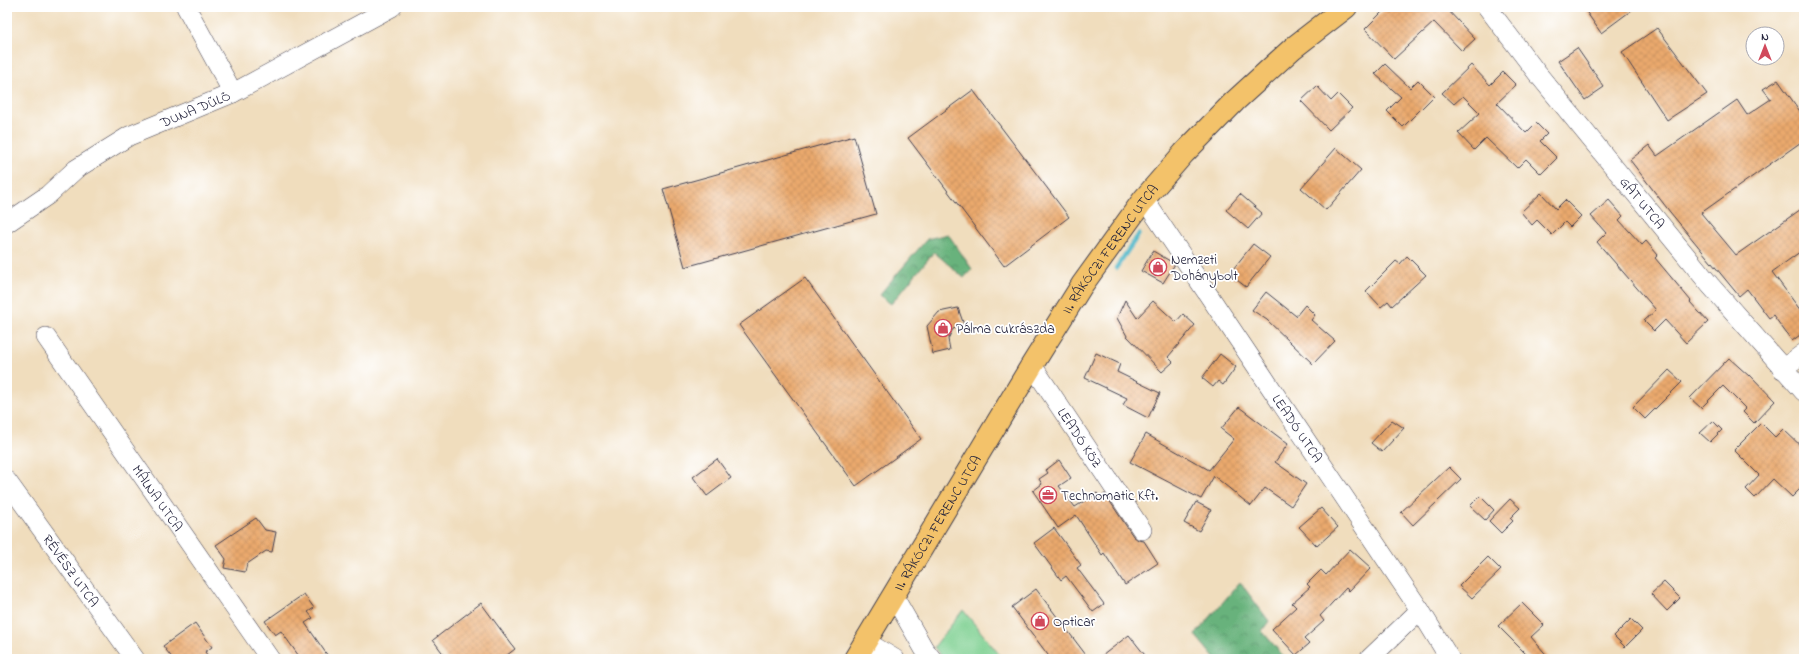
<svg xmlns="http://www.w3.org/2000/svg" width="1811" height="666" font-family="'Indie Flower',sans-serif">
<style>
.green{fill:#7fd092;stroke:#507966}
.forest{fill:url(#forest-crowns);stroke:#446a5c}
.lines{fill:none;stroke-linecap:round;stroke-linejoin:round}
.stream{stroke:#4ab5c7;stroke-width:4.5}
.building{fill:url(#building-cross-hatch)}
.minor-casing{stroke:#413e4e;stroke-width:20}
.major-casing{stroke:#413e4e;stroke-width:24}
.minor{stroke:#fff;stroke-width:19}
.major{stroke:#f3c26a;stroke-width:22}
.labels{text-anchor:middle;stroke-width:3.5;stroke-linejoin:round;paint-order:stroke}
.street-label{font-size:14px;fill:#22223b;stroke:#fff}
.poi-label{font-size:14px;fill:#22223b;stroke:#fff;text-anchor:start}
</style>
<defs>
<pattern id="forest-crowns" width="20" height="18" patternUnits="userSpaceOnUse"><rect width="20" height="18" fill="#67b27c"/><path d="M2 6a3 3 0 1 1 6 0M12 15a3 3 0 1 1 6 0" fill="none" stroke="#549067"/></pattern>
<pattern id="building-cross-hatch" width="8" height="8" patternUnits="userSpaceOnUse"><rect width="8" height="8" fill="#eaa96d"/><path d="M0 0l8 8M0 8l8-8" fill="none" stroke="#c8915f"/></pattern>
</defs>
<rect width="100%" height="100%" fill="#fff"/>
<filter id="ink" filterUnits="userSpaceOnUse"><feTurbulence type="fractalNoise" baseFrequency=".025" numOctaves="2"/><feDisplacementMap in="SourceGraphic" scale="8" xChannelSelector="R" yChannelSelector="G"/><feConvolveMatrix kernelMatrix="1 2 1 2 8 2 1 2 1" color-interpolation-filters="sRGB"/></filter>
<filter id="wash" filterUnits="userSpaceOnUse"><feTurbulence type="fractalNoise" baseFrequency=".012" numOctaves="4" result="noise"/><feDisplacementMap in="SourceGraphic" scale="16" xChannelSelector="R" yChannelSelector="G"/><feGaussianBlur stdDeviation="0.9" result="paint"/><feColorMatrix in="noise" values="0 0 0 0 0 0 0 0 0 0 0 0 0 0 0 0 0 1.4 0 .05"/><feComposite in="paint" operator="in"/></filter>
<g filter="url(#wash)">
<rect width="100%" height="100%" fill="#f0ddbd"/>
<polygon class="green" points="963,610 1003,659 943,659 934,647"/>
<g class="forest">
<polygon points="948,234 972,269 964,278 934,252 891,304 879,295 927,239"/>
<polygon points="1240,582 1269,621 1262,631 1286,659 1215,659 1195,635"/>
</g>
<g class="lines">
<polyline class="stream" points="1116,268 1139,234"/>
</g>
<g id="blocks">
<g class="building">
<polygon points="1387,7 1445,7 1475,39 1462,51 1434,22 1394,59 1365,29"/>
<polygon points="1583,7 1636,7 1601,33"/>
<polygon points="1657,28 1707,94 1667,120 1622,52"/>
<polygon points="1577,48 1604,87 1585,100 1558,61"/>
<polygon points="1385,64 1410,88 1418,80 1434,96 1403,127 1387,111 1401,97 1375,74"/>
<polygon points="1471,65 1490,85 1503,72 1516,85 1497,103 1526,133 1536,123 1547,134 1540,141 1557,158 1541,174 1526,159 1517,168 1486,138 1474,150 1458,133 1480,113 1463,96 1454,104 1442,93"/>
<polygon points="1778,80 1804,117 1804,140 1701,213 1736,255 1804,207 1804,249 1772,272 1804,315 1804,332 1792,341 1773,315 1769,318 1747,289 1739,296 1670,212 1630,160 1649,145 1657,156 1737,100 1747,115 1771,99 1763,89"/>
<polygon points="1317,86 1331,101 1338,94 1352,108 1329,130 1301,101"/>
<polygon points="973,90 1069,217 1004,266 908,138"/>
<polygon points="854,136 876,214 685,267 663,189"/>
<polygon points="1336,148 1361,170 1326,210 1301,188"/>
<polygon points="1541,193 1556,209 1565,200 1581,216 1570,227 1565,222 1552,235 1537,220 1532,225 1521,212"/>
<polygon points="1240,194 1262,213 1248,229 1226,210"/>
<polygon points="1609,200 1623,216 1619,220 1642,245 1646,241 1658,255 1655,258 1691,301 1690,302 1708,322 1686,343 1665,320 1654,331 1644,321 1656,310 1597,242 1606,233 1591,216"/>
<polygon points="1253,244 1270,257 1246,287 1229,274"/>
<polygon points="1153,251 1175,264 1163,283 1141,271"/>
<polygon points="1407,256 1426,275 1392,306 1388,301 1381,307 1366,291 1396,261 1400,264"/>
<polygon points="805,278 921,439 856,486 739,325"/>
<polygon points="1266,292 1296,316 1305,305 1315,315 1311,320 1335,341 1313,364 1267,320 1252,310"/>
<polygon points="1125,300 1137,318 1153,301 1176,322 1183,314 1195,325 1168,357 1173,362 1162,372 1127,336 1117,318"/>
<polygon points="958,308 964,325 953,329 948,339 950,350 933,354 927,326 939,312"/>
<polygon points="1096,353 1120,364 1117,372 1160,393 1148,418 1123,405 1127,398 1085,378"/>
<polygon points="1220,354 1236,367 1223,385 1218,381 1213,387 1202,378"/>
<polygon points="1729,358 1749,376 1750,375 1775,401 1754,423 1743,412 1746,409 1723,386 1701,408 1690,398"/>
<polygon points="1669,370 1682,382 1645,419 1633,407"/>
<polygon points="1239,407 1288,444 1275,462 1306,484 1291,506 1265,488 1251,506 1214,476 1201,499 1130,462 1146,434 1209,470 1234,439 1221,429"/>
<polygon points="1392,420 1404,428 1382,452 1371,443"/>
<polygon points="1713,421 1722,430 1710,442 1700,433"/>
<polygon points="1761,423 1775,437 1783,429 1804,449 1804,485 1792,497 1773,479 1755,498 1746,489 1759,475 1734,450"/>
<polygon points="717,459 731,478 707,496 693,477"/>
<polygon points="1059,460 1071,478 1059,486 1075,507 1097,493 1100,497 1105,494 1133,536 1138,540 1144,541 1158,563 1125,585 1104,553 1102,555 1076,515 1058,528 1033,491 1042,484 1039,479 1048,473 1046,470"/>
<polygon points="1449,467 1461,479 1413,525 1401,512"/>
<polygon points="1480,496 1494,510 1485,520 1470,506"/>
<polygon points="1510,499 1520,508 1510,518 1513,521 1501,533 1489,521"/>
<polygon points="1196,502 1211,510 1199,531 1184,523"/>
<polygon points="1321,508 1338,527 1317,546 1299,527"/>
<polygon points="256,518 265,530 276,532 272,552 266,551 247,564 245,572 224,568 226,559 216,545"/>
<polygon points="1054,528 1081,565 1077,568 1104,604 1093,612 1066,576 1061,580 1034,543"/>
<polygon points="1350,549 1371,568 1349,591 1346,588 1320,616 1324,621 1304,639 1309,644 1296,655 1272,629 1296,607 1292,603 1310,587 1307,584 1321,570 1326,575"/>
<polygon points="1488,557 1501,570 1472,598 1459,586"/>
<polygon points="1664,582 1680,598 1667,611 1651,594"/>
<polygon points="1036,589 1089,659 1051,659 1012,607"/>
<polygon points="304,594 314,608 308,612 313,618 305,623 330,659 301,659 281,631 275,635 265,621"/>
<polygon points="481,603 515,649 502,659 447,659 433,640"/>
<polygon points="1522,603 1544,625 1531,637 1550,659 1531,659 1498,626"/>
<polygon points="1631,619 1642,630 1625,647 1614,636"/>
<polygon points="195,623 212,647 205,652 210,659 173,659 163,646"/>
<polygon points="1129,635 1148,659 1098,659"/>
</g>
</g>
</g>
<g filter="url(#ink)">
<use href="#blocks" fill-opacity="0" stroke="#413e4e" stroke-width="1"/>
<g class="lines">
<defs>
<g id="minor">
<polyline points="186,7 233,93"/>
<path id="s1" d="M1487,7L1537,73L1710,285L1804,392"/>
<path id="s2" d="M1144,199L1420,610L1450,659"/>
<path id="s3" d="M7,223L48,195L76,169L129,136L233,93L392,7"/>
<path id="s4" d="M46,337L270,659"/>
<path id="s5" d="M1032,365L1142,530"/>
<polyline points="1782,369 1804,353"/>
<path id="s6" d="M7,481L135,659"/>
<polyline points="893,595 924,649 932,659"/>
<polyline points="865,641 895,659"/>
<polyline points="1369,659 1420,610"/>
</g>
<g id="major">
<path id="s7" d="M855,659L1032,365L1082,285L1144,199L1184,153L1235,101L1293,48L1346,7"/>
</g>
</defs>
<use href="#minor" class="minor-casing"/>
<use href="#major" class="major-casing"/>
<use href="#minor" class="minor"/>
<use href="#major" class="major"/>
</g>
</g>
<defs>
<symbol id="shop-ring" viewBox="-11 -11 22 22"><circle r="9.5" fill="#fff" stroke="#d1495b" stroke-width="1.5"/><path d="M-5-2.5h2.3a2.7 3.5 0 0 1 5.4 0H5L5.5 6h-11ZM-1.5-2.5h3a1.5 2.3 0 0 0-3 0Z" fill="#d1495b"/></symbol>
<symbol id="office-ring" viewBox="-11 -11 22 22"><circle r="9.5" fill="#fff" stroke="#d1495b" stroke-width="1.5"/><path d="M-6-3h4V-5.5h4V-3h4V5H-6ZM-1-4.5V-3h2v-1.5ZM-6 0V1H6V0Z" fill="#d1495b"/></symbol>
</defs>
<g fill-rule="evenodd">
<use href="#shop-ring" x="1148" y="257" width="20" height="20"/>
<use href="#shop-ring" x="933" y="318" width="20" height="20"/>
<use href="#office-ring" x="1038" y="485" width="20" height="20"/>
<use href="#shop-ring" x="1030" y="611" width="20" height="20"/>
</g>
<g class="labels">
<g class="street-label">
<text dy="5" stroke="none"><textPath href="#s3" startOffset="222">DUNA DŰLŐ</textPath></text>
<text dy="5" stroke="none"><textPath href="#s1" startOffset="250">GÁT UTCA</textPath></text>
<text dy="5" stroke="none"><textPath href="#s7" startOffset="483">II. RÁKÓCZI FERENC UTCA</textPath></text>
<text dy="5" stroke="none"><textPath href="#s2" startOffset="276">LEADÓ UTCA</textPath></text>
<text dy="5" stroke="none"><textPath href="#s5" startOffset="87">LEADÓ KÖZ</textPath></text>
<text dy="5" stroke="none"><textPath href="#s4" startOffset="196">MÁLNA UTCA</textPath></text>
<text dy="5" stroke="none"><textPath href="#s7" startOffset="159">II. RÁKÓCZI FERENC UTCA</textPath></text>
<text dy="5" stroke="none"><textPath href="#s6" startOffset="110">RÉVÉSZ UTCA</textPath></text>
</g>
<g class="poi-label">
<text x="1171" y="264">Nemzeti<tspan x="1171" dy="16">Dohánybolt</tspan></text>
<text x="956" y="333">Pálma cukrászda</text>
<text x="1061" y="500">Technomatic Kft.</text>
<text x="1053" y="626">Opticar</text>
</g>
</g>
<rect width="1811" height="666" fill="none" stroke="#fff" stroke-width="24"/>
<g transform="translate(1765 46)"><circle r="19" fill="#ffffff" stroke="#a7a7b1"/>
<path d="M0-3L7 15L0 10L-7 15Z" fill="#d1495b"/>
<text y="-6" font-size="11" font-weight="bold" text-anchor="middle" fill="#22223b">N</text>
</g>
</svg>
